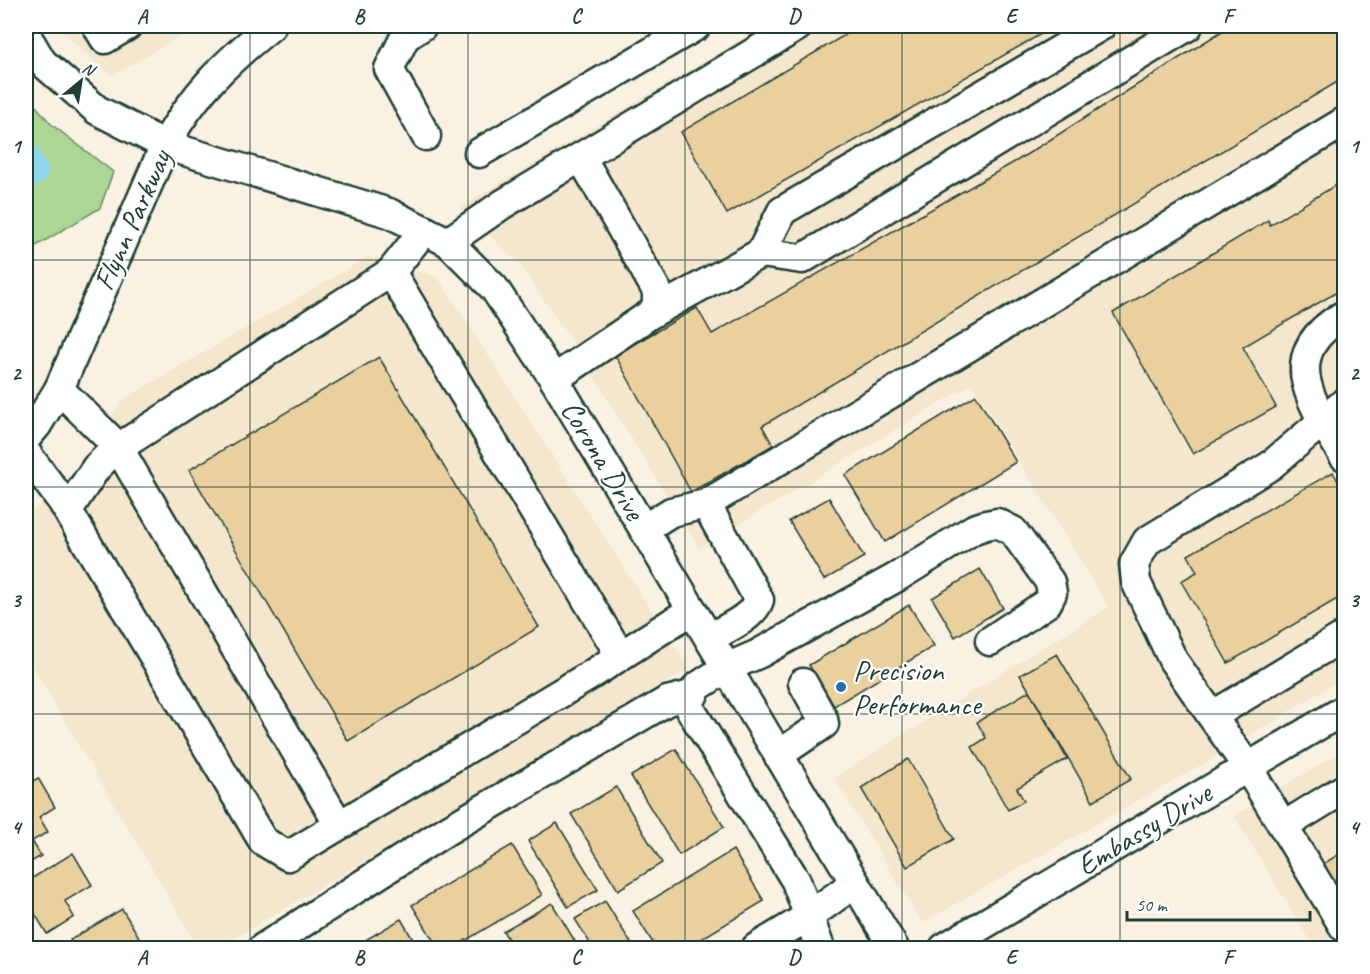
<svg xmlns="http://www.w3.org/2000/svg" width="1370" height="974" font-family="Caveat,sans-serif">
<style>
.built{fill:#f4e7ce}
.green{fill:#add694;stroke:#668a64;stroke-width:1.5}
.lines{fill:none;stroke-linecap:round;stroke-linejoin:round}
.canal{stroke:#8cd7ed;stroke-width:26}
.building{fill:#ead09f;stroke:#1f3d34;stroke-width:1.5}
.minor-casing{stroke:#1f3d34;stroke-width:33}
.minor{stroke:#fff;stroke-width:28}
.grid{fill:none;stroke:#1f3d34;stroke-width:1.5;stroke-opacity:0.55}
.poi-dot{fill:#1f6fb2;stroke:#fff;stroke-width:2}
.labels{text-anchor:middle;stroke-width:4.5;stroke-linejoin:round;paint-order:stroke}
.street-label{font-size:30px;fill:#1f3d34;stroke:#fff}
.poi-label{font-size:30px;fill:#1f3d34;stroke:#fff;text-anchor:start}
.neatline{fill:none;stroke:#1f3d34;stroke-width:2}
.grid-label{font-size:20px;text-anchor:middle;font-weight:bold;fill:#1f3d34}
</style>
<rect width="100%" height="100%" fill="#f9f1e2"/>
<filter id="ink" filterUnits="userSpaceOnUse"><feTurbulence type="fractalNoise" baseFrequency=".0167" numOctaves="2"/><feDisplacementMap in="SourceGraphic" scale="12" xChannelSelector="R" yChannelSelector="G"/><feConvolveMatrix kernelMatrix="1 2 1 2 8 2 1 2 1" color-interpolation-filters="sRGB"/></filter>
<g filter="url(#ink)">
<g class="built">
<polygon points="59,26 197,26 112,76 77,46"/>
<polygon points="764,26 1344,26 1344,677 1205,763 922,923 834,778 1108,607 972,384 699,548 568,335 517,261 459,208"/>
<polygon points="370,256 438,277 689,669 218,948 199,948 26,656 26,516 72,481 122,400"/>
<polygon points="1344,750 1344,948 1314,948 1234,816"/>
</g>
<polygon class="green" points="26,94 51,124 113,172 100,208 26,252"/>
<g class="lines">
<polyline class="canal" points="26,155 35,171 26,177"/>
</g>
<g class="building">
<polygon points="860,26 1055,26 727,214 681,132"/>
<polygon points="1230,26 1344,26 1344,78 762,426 773,445 691,492 615,355 697,308 712,334 1018,160"/>
<polygon points="1344,132 1344,157 1333,138"/>
<polygon points="1344,180 1344,288 1243,347 1276,407 1193,454 1113,313 1268,220 1270,225"/>
<polygon points="379,357 539,627 348,741 189,470"/>
<polygon points="976,395 1016,462 885,542 845,475"/>
<polygon points="1333,472 1344,492 1344,595 1228,663 1181,581 1197,572 1188,555"/>
<polygon points="829,498 864,557 824,580 789,521"/>
<polygon points="980,569 1003,608 955,637 932,598"/>
<polygon points="909,605 934,646 834,706 809,665"/>
<polygon points="1057,654 1131,779 1093,801 1020,675"/>
<polygon points="1029,691 1067,759 1017,788 1024,801 1008,810 972,747 986,738 977,722"/>
<polygon points="676,749 724,827 679,855 631,776"/>
<polygon points="908,759 954,839 907,867 861,788"/>
<polygon points="38,778 55,807 39,817 48,832 32,841 41,856 26,865 26,785"/>
<polygon points="616,787 662,863 618,890 571,814"/>
<polygon points="557,823 598,890 568,907 528,841"/>
<polygon points="512,845 542,895 453,948 438,948 412,905"/>
<polygon points="733,850 764,901 686,948 656,948 633,911"/>
<polygon points="1344,851 1344,898 1323,864"/>
<polygon points="73,853 92,885 65,901 74,917 47,934 26,899 26,882"/>
<polygon points="605,901 634,948 593,948 575,919"/>
<polygon points="552,903 579,948 514,948 503,931"/>
<polygon points="122,909 139,937 122,948 75,948 70,940"/>
<polygon points="401,919 418,948 352,948"/>
</g>
<g class="lines">
<defs>
<g id="minor">
<polyline points="97,26 105,39 127,26"/>
<polyline points="422,26 405,37 389,69 426,136"/>
<polyline points="26,35 42,62 97,110 165,145 389,213 448,242 494,288 554,379 894,948"/>
<polyline points="479,153 696,26"/>
<polyline points="448,242 503,204 798,26"/>
<polyline points="761,253 802,259 1188,26"/>
<polyline points="391,272 620,655"/>
<polyline points="652,313 761,253 782,211 1101,26"/>
<path d="M1344,315C1275,355 1312,403 1344,456"/>
<polyline points="554,379 652,313 657,305 657,291 581,157"/>
<polyline points="59,389 118,447 339,825"/>
<polyline points="1344,403 1270,466 1147,541 1134,564 1136,582 1173,660 1248,768 1344,927"/>
<path d="M26,438L37,425L59,389L165,145C194,93 225,63 271,26"/>
<polyline points="26,453 62,501 263,841 288,856 589,676 692,610"/>
<path d="M706,504L759,600C753,618 725,629 709,638"/>
<polyline points="68,510 96,468 112,452 391,272 424,230"/>
<polyline points="644,529 671,512 706,504 1344,122"/>
<polyline points="1212,716 1344,636"/>
<polyline points="778,755 824,724 823,719 803,683"/>
<polyline points="1284,826 1344,789"/>
<polyline points="263,948 446,831 667,701 691,695"/>
<polyline points="756,948 809,916 855,883"/>
<polyline points="820,948 796,881 692,712 689,704 697,687 726,668 758,654 897,577 974,529 986,525 997,523 1013,531 1050,582 1052,593 1047,603 990,641"/>
<polyline points="944,948 1344,710"/>
</g>
</defs>
<use href="#minor" class="minor-casing"/>
<use href="#minor" class="minor"/>
</g>
</g>
<path class="grid" d="M250,26V948M468,26V948M685,26V948M902,26V948M1120,26V948M26,260H1344M26,487H1344M26,714H1344"/>
<circle class="poi-dot" cx="841" cy="687" r="6"/>
<g class="labels">
<g class="street-label">
<text transform="translate(132 220) rotate(-66)" y="10">Flynn Parkway</text>
<text transform="translate(603 460) rotate(59)" y="10">Corona Drive</text>
<text transform="translate(1144 829) rotate(-31)" y="10">Embassy Drive</text>
</g>
<g class="poi-label">
<text x="853" y="680">Precision<tspan x="853" dy="34">Performance</tspan></text>
</g>
</g>
<rect width="1370" height="974" fill="none" stroke="#fff" stroke-width="66"/>
<g transform="translate(81 81) rotate(30)" stroke="#ffffff" stroke-width="4.5" paint-order="stroke">
<path d="M0-4.5L10 22L0 15L-10 22Z" fill="#1f3d34"/>
<text y="-9" font-size="16" font-weight="bold" text-anchor="middle" fill="#1f3d34">N</text>
</g>
<path d="M1127 911v9h183v-9" fill="none" stroke="#1f3d34" stroke-width="3"/>
<text x="1136" y="911" font-size="18" fill="#1f3d34" stroke="#ffffff" stroke-width="4.5" paint-order="stroke">50 m</text>
<rect x="33" y="33" width="1304" height="908" class="neatline"/>
<g class="grid-label">
<text x="142" y="23">A</text>
<text x="359" y="23">B</text>
<text x="576" y="23">C</text>
<text x="794" y="23">D</text>
<text x="1011" y="23">E</text>
<text x="1228" y="23">F</text>
<text x="16" y="153">1</text>
<text x="1354" y="153">1</text>
<text x="16" y="380">2</text>
<text x="1354" y="380">2</text>
<text x="16" y="607">3</text>
<text x="1354" y="607">3</text>
<text x="16" y="834">4</text>
<text x="1354" y="834">4</text>
<text x="142" y="964">A</text>
<text x="359" y="964">B</text>
<text x="576" y="964">C</text>
<text x="794" y="964">D</text>
<text x="1011" y="964">E</text>
<text x="1228" y="964">F</text>
</g>
</svg>
